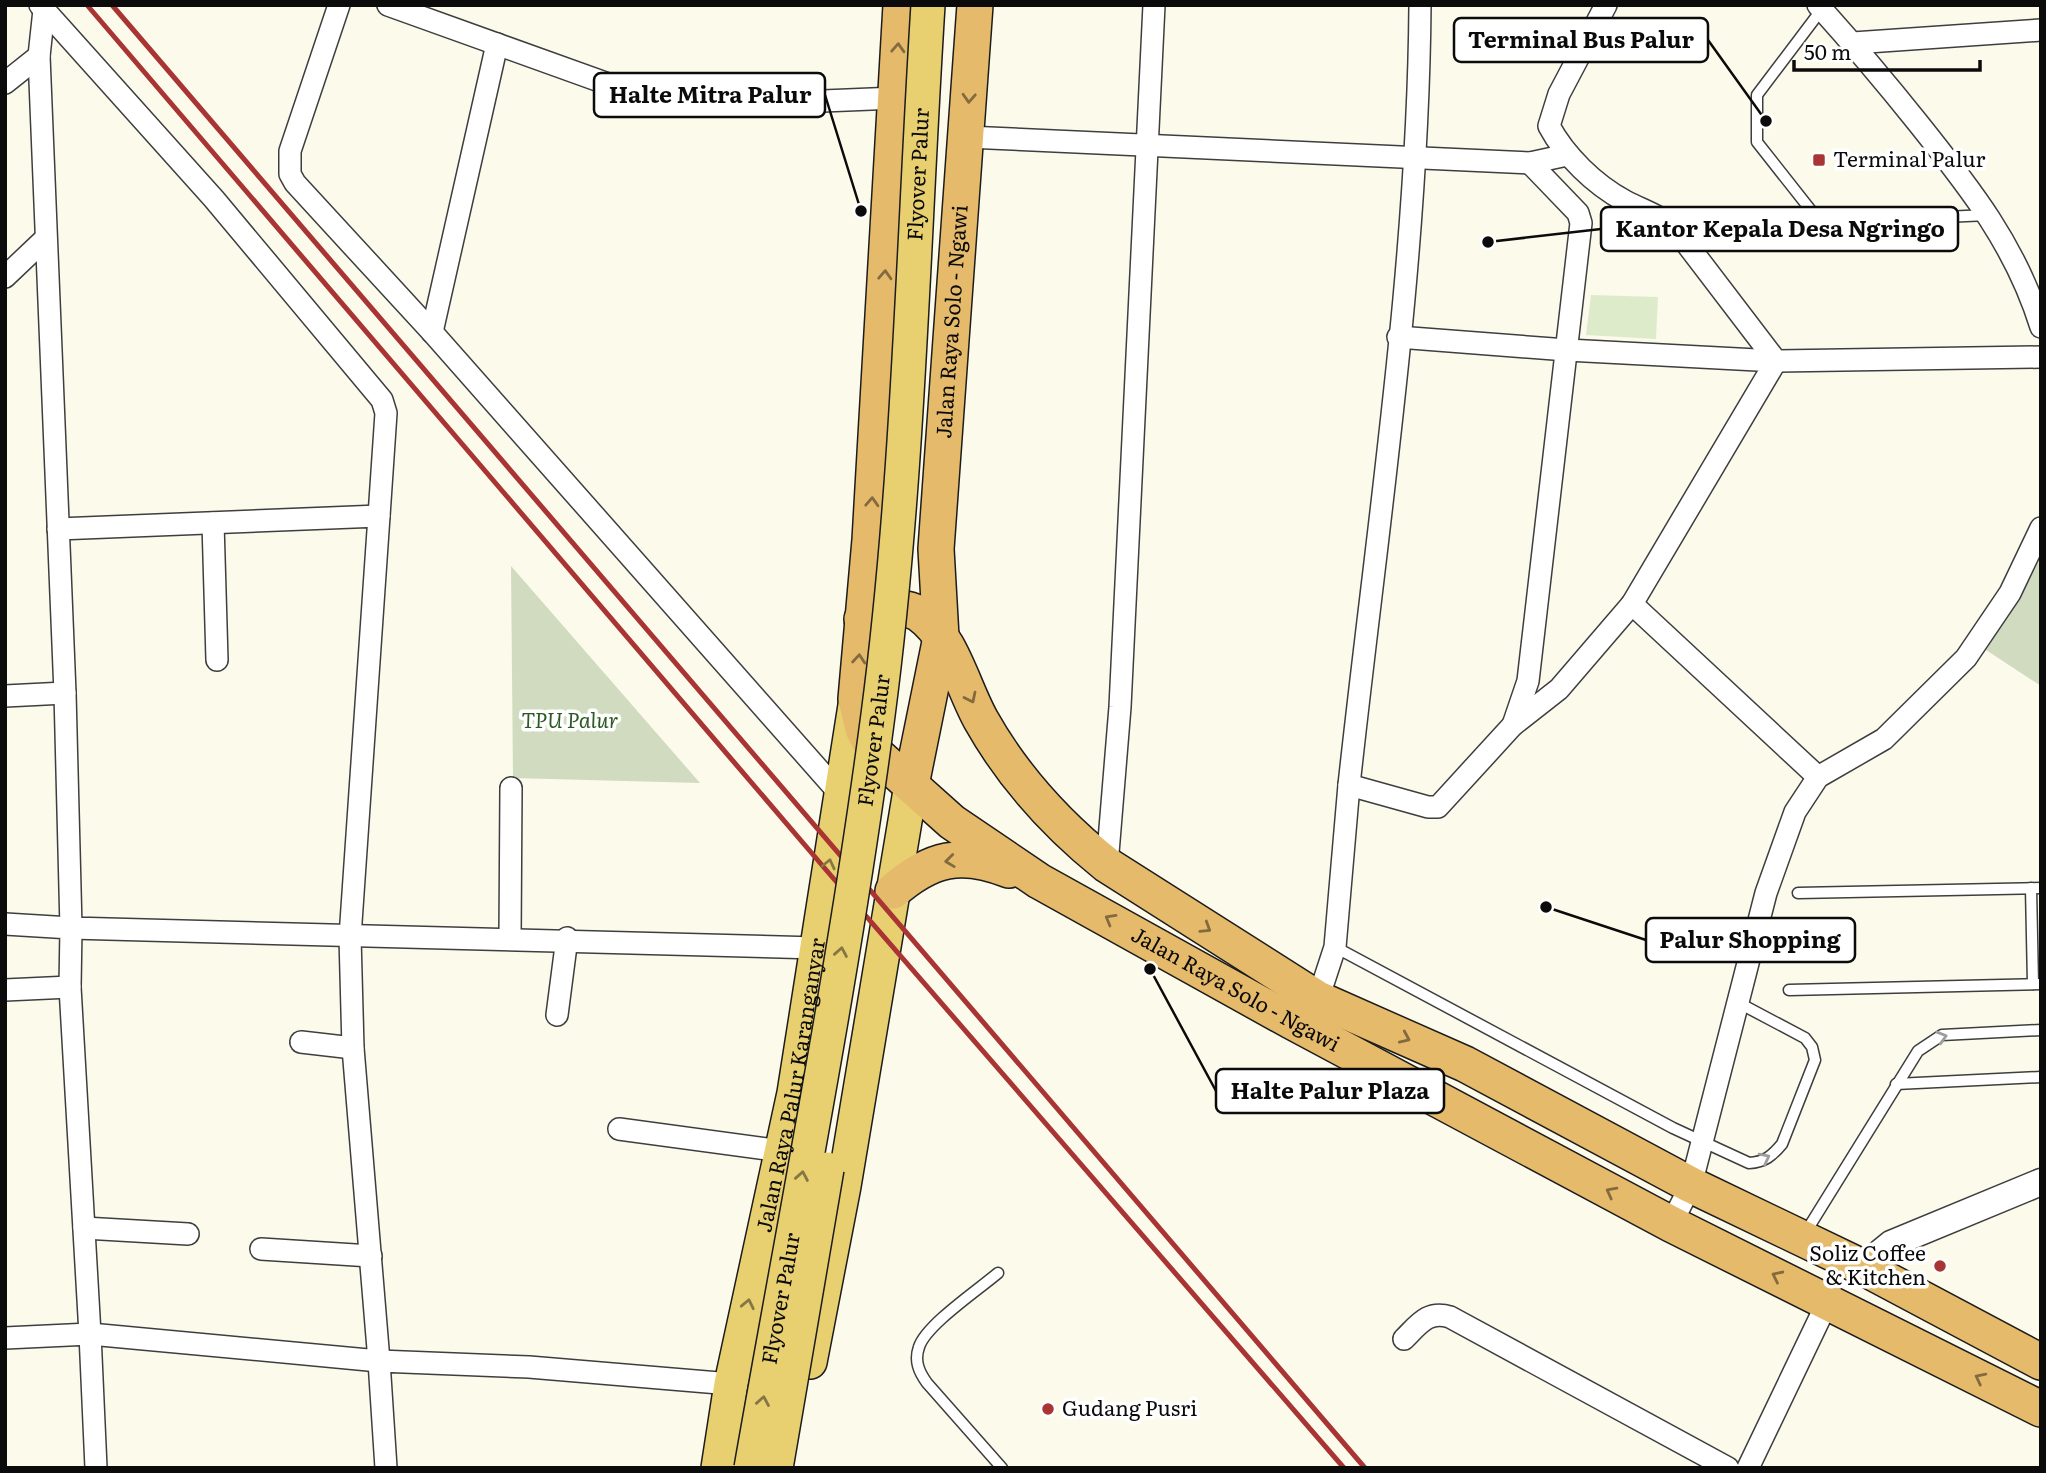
<svg xmlns="http://www.w3.org/2000/svg" width="2046" height="1473" font-family="Literata,serif">
<style>
.cemetery{fill:#d1dbbf}
.pitch{fill:#deebca}
.lines{fill:none;stroke-linecap:round;stroke-linejoin:round}
.service-casing{stroke:#3e3e3e;stroke-width:13}
.minor-casing{stroke:#3e3e3e;stroke-width:24}
.tertiary-casing{stroke:#3e3e3e;stroke-width:29}
.primary-casing{stroke:#1c1c1c;stroke-width:36}
.trunk-casing{stroke:#1c1c1c;stroke-width:38}
.service{stroke:#fff;stroke-width:10}
.minor{stroke:#fff;stroke-width:21}
.tertiary{stroke:#fff;stroke-width:26}
.primary{stroke:#e8d070;stroke-width:33}
.trunk{stroke:#e5ba6a;stroke-width:35}
.rail{stroke:#a93434;stroke-width:5}
.primary-bridge-casing{stroke:#1c1c1c;stroke-width:36;stroke-linecap:butt}
.primary-bridge{stroke:#e8d070;stroke-width:33}
.oneway{stroke:#836b3f}
.oneway2{stroke:#857743}
.oneway3{stroke:#9d9d9d}
.poi-dot{fill:#a93434;stroke:#fff;stroke-width:2.5}
.labels{text-anchor:middle;stroke-width:7;stroke-linejoin:round;paint-order:stroke}
.poi-label{font-size:21px;fill:#0b0b0b;stroke:#fff;text-anchor:start}
.street-label{font-size:21px;fill:#0b0b0b;stroke:#fff}
.park-label{font-size:21px;font-style:italic;fill:#2c5924;stroke:#fff}
.leader{fill:none;stroke:#0b0b0b;stroke-width:2.5}
.callout-dot{fill:#0b0b0b;stroke:#fff;stroke-width:2.5}
.callout{fill:#fff;stroke:#0b0b0b;stroke-width:2.5}
.callout-label{font-size:23px;text-anchor:middle;font-weight:bold;fill:#0b0b0b}
</style>
<rect width="100%" height="100%" fill="#fcfaeb"/>
<g class="cemetery">
<polygon points="2041,558 2041,686 1986,650"/>
<polygon points="511,566 700,783 513,778"/>
</g>
<polygon class="pitch" points="1591,295 1658,297 1656,339 1586,335"/>
<g class="lines">
<defs>
<g id="service">
<polyline points="1822,9 1757,95 1757,142 1813,213 1857,221 1988,215"/>
<polyline points="2031,888 2033,984"/>
<polyline points="1798,893 2041,888"/>
<path d="M1335,947L1673,1128L1749,1163C1765,1162 1772,1156 1782,1144L1815,1060L1812,1047L1805,1038L1737,1002"/>
<polyline points="1789,990 2041,984"/>
<polyline points="1896,1084 2041,1077"/>
<polyline points="1804,1235 1918,1051 1942,1035 2041,1030"/>
<path d="M998,1273C978,1290 926,1325 919,1347C914,1361 919,1372 927,1383L1002,1468"/>
</g>
<g id="minor">
<polyline points="40,5 214,199 382,400 386,413 379,516"/>
<polyline points="339,5 290,151 290,174 295,183 432,332 841,795"/>
<polyline points="388,5 661,103 699,106 896,98"/>
<path d="M1606,5L1559,94L1549,126C1565,156 1595,185 1625,201C1642,210 1658,215 1673,226L1776,361L2041,357"/>
<path d="M1818,5C1853,44 1886,83 1918,123C1970,188 2016,246 2041,327"/>
<polyline points="1853,43 2041,30"/>
<polyline points="39,56 65,693 71,928 817,948"/>
<polyline points="5,83 39,56 44,10"/>
<polyline points="967,137 1530,163 1567,155"/>
<polyline points="5,277 45,239"/>
<polyline points="432,332 497,44"/>
<polyline points="213,523 217,660"/>
<polyline points="1632,604 1818,777"/>
<polyline points="5,696 65,693"/>
<polyline points="1513,725 1528,681 1581,223 1578,213 1530,163"/>
<path d="M1349,785C1377,527 1418,265 1420,5"/>
<polyline points="1107,865 1120,707 1154,5"/>
<polyline points="5,924 71,928 70,987 90,1334 379,1361 353,1048 350,937 379,516 58,529"/>
<polyline points="510,938 511,788"/>
<polyline points="5,990 70,987"/>
<polyline points="1318,999 1335,947 1349,785 1428,807 1438,807 1513,725 1559,689 1632,604 1776,361 1567,350 1398,337"/>
<polyline points="557,1015 567,938"/>
<polyline points="301,1042 353,1048"/>
<polyline points="619,1129 782,1151"/>
<polyline points="1671,1224 1691,1185 1766,893 1795,812 1818,777 1884,739 1966,658 2010,593 2041,528"/>
<polyline points="84,1228 188,1234"/>
<polyline points="261,1249 371,1256"/>
<polyline points="5,1338 90,1334 96,1468"/>
<path d="M1404,1339C1419,1324 1428,1310 1450,1317L1728,1468"/>
<polyline points="386,1468 379,1361 529,1367 731,1384"/>
<polyline points="1748,1468 1828,1301"/>
</g>
<polyline id="tertiary" points="1868,1270 1875,1257 1891,1244 2041,1182"/>
<g id="primary">
<polyline points="810,1362 844,1186 911,785"/>
<path id="s1" d="M718,1468L731,1384L794,1093L856,699"/>
</g>
<g id="trunk">
<path id="s2" d="M901,5L870,540L856,699L863,729L876,754L952,822L1039,881L1291,1021L1671,1224L2041,1409"/>
<path d="M862,619C879,612 901,602 919,614C952,637 962,686 981,720C1013,777 1056,824 1107,865L1318,999L1465,1064L1691,1185L1868,1270L2041,1362"/>
<path id="s3" d="M911,785L941,637L936,549L975,5"/>
<path d="M893,891C931,858 961,851 1009,870"/>
</g>
</defs>
<use href="#service" class="service-casing"/>
<use href="#minor" class="minor-casing"/>
<use href="#tertiary" class="tertiary-casing"/>
<use href="#primary" class="primary-casing"/>
<use href="#trunk" class="trunk-casing"/>
<use href="#service" class="service"/>
<use href="#minor" class="minor"/>
<use href="#tertiary" class="tertiary"/>
<use href="#primary" class="primary"/>
<use href="#trunk" class="trunk"/>
<g class="rail">
<polyline points="87,5 827,871 1344,1468"/>
<polyline points="112,5 1365,1468"/>
</g>
<defs>
<g id="primary-bridge">
<path id="s4" d="M751,1468C795,1217 845,967 878,715C909,480 913,242 928,5"/>
<polyline points="776,1468 827,1169"/>
</g>
</defs>
<use href="#primary-bridge" class="primary-bridge-casing"/>
<use href="#primary-bridge" class="primary-bridge"/>
</g>
<defs><path id="oneway-chevron" d="M-2-3.5L2.5 0L-2 3.5" fill="none" stroke-width="1.6" stroke-linecap="round" stroke-linejoin="round" transform="scale(1.75)"/></defs>
<g class="oneway">
<use href="#oneway-chevron" transform="translate(898 48) rotate(-87)"/>
<use href="#oneway-chevron" transform="translate(969 98) rotate(93)"/>
<use href="#oneway-chevron" transform="translate(885 275) rotate(-87)"/>
<use href="#oneway-chevron" transform="translate(872 502) rotate(-87)"/>
<use href="#oneway-chevron" transform="translate(859 659) rotate(-85)"/>
<use href="#oneway-chevron" transform="translate(971 698) rotate(64)"/>
<use href="#oneway-chevron" transform="translate(950 861) rotate(173)"/>
<use href="#oneway-chevron" transform="translate(1110 919) rotate(-150)"/>
<use href="#oneway-chevron" transform="translate(1206 928) rotate(32)"/>
<use href="#oneway-chevron" transform="translate(1405 1038) rotate(24)"/>
<use href="#oneway-chevron" transform="translate(1611 1192) rotate(-152)"/>
<use href="#oneway-chevron" transform="translate(1777 1276) rotate(-154)"/>
<use href="#oneway-chevron" transform="translate(1980 1378) rotate(-153)"/>
</g>
<g class="oneway2">
<use href="#oneway-chevron" transform="translate(829 864) rotate(-77)"/>
<use href="#oneway-chevron" transform="translate(841 952) rotate(-80)"/>
<use href="#oneway-chevron" transform="translate(802 1176) rotate(-80)"/>
<use href="#oneway-chevron" transform="translate(748 1304) rotate(-78)"/>
<use href="#oneway-chevron" transform="translate(763 1401) rotate(-80)"/>
</g>
<g class="oneway3">
<use href="#oneway-chevron" transform="translate(1942 1037) rotate(-16)"/>
<use href="#oneway-chevron" transform="translate(1765 1158) rotate(-27)"/>
</g>
<g class="poi-dot">
<rect x="1812" y="153" width="14" height="14" rx="3.5"/>
<circle cx="1940" cy="1266" r="7"/>
<circle cx="1048" cy="1409" r="7"/>
</g>
<g class="labels">
<g class="poi-label">
<text x="1833" y="167">Terminal Palur</text>
<text x="1926" y="1261" text-anchor="end">Soliz Coffee<tspan x="1926" dy="24">&amp; Kitchen</tspan></text>
<text x="1062" y="1416">Gudang Pusri</text>
</g>
<g class="street-label">
<text dy="7" stroke="none"><textPath href="#s4" startOffset="1306">Flyover Palur</textPath></text>
<text dy="7" stroke="none"><textPath href="#s3" startOffset="467">Jalan Raya Solo - Ngawi</textPath></text>
<text dy="7" stroke="none"><textPath href="#s4" startOffset="738">Flyover Palur</textPath></text>
<text dy="7" stroke="none"><textPath href="#s2" startOffset="1186">Jalan Raya Solo - Ngawi</textPath></text>
<text dy="7" stroke="none"><textPath href="#s1" startOffset="390">Jalan Raya Palur Karanganyar</textPath></text>
<text dy="7" stroke="none"><textPath href="#s4" startOffset="172">Flyover Palur</textPath></text>
</g>
<g class="park-label">
<text x="570" y="728">TPU Palur</text>
</g>
</g>
<path class="leader" d="M1766 121L1708 40M861 211L825 95M1488 242L1601 229M1546 907L1646 940M1150 969L1216 1091"/>
<g class="callout-dot">
<circle cx="1766" cy="121" r="7"/>
<circle cx="861" cy="211" r="7"/>
<circle cx="1488" cy="242" r="7"/>
<circle cx="1546" cy="907" r="7"/>
<circle cx="1150" cy="969" r="7"/>
</g>
<g class="callout">
<rect x="1454" y="18" width="254" height="44" rx="7"/>
<rect x="594" y="73" width="231" height="44" rx="7"/>
<rect x="1601" y="207" width="357" height="44" rx="7"/>
<rect x="1646" y="918" width="209" height="44" rx="7"/>
<rect x="1216" y="1069" width="228" height="44" rx="7"/>
</g>
<g class="callout-label">
<text x="1581" y="48">Terminal Bus Palur</text>
<text x="710" y="103">Halte Mitra Palur</text>
<text x="1780" y="237">Kantor Kepala Desa Ngringo</text>
<text x="1750" y="948">Palur Shopping</text>
<text x="1330" y="1099">Halte Palur Plaza</text>
</g>
<rect width="2046" height="1473" fill="none" stroke="#0b0b0b" stroke-width="14"/>
<path d="M1794 60v10h186v-10" fill="none" stroke="#0b0b0b" stroke-width="3.5"/>
<text x="1804" y="60" font-size="21" fill="#0b0b0b" stroke="#ffffff" stroke-width="5" paint-order="stroke">50 m</text>
</svg>
